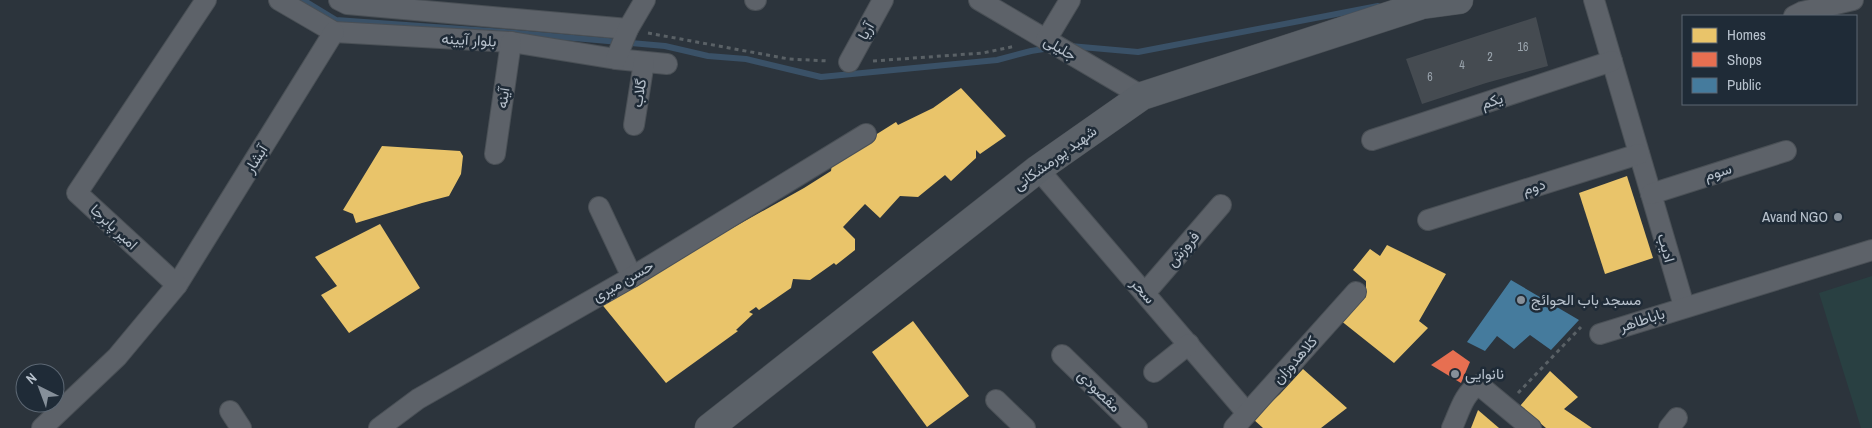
<svg xmlns="http://www.w3.org/2000/svg" width="1872" height="428" font-family="'Archivo Narrow',Vazirmatn,sans-serif">
<style>
.green{fill:#294042}
.homes{fill:#e9c46a}
.shops{fill:#e76f51}
.public{fill:#457b9d}
.lines{fill:none;stroke-linecap:round;stroke-linejoin:round}
.stream{stroke:#3a5167;stroke-width:6}
.building{fill:#454b51}
.street-casing{stroke:#4a5056;stroke-width:22}
.secondary-casing{stroke:#4a5056;stroke-width:29}
.path{stroke:#5a6166;stroke-width:3;stroke-dasharray:4 4;stroke-linecap:butt}
.street{stroke:#5d6269;stroke-width:20}
.secondary{stroke:#5b6168;stroke-width:28}
.poi-dot{fill:#86909a;stroke:#1f2b37;stroke-width:2}
.labels{text-anchor:middle;stroke-width:5;stroke-linejoin:round;paint-order:stroke}
.number-label{font-size:12px;fill:#9aa4ad}
.street-label{font-size:15px;fill:#b7c1cc;stroke:#1f2b37}
.poi-label{font-size:15px;fill:#b7c1cc;stroke:#1f2b37;text-anchor:start}
</style>
<rect width="100%" height="100%" fill="#2c343c"/>
<polygon class="green" points="1872,276 1872,428 1861,428 1819,293"/>
<g class="homes">
<polygon points="961,88 1006,136 980,154 976,150 976,158 951,181 945,175 918,197 900,196 880,218 865,204 843,227 855,239 855,250 836,265 834,263 810,280 793,279 791,288 759,310 756,307 749,312 753,314 736,330 738,331 666,383 600,302 804,188 831,171 832,164 853,149 896,122 898,125 933,108"/>
<polygon points="382,146 460,151 463,156 461,174 449,196 422,203 356,223 353,214 343,210"/>
<polygon points="1627,176 1653,258 1605,274 1579,193"/>
<polygon points="380,224 420,288 349,333 321,295 337,286 315,257"/>
<polygon points="1387,245 1446,274 1419,321 1428,328 1394,363 1340,320 1366,297 1366,281 1353,270 1370,249 1380,256"/>
<polygon points="913,321 969,396 927,427 872,352"/>
<polygon points="1303,369 1347,408 1321,428 1263,428 1253,419 1280,394"/>
<polygon points="1550,371 1578,397 1564,409 1592,428 1546,428 1520,406"/>
<polygon points="1478,410 1499,428 1471,428"/>
</g>
<polygon class="shops" points="1453,350 1470,362 1461,383 1431,365"/>
<polygon class="public" points="1511,280 1579,320 1551,350 1530,335 1514,349 1497,336 1485,351 1467,342"/>
<g class="lines">
<g class="stream">
<polyline points="303,0 336,20 504,32 665,46 708,56 746,59 821,77 997,60 1031,51 1050,48"/>
<polyline points="1070,46 1138,52 1378,6"/>
</g>
</g>
<polygon class="building" points="1536,17 1548,66 1486,83 1422,104 1406,59"/>
<g class="lines">
<defs>
<g id="street">
<polyline points="279,0 334,32 511,42 616,59 667,64"/>
<polyline points="339,0 347,4 628,29"/>
<polyline points="755,0 756,0"/>
<polyline points="979,0 1142,96"/>
<polyline points="1594,0 1684,306"/>
<polyline points="1794,16 1802,12 1853,0"/>
<polyline points="1046,40 1070,0"/>
<polyline points="616,59 628,29 645,0"/>
<polyline points="849,62 883,0"/>
<polyline points="634,125 644,62"/>
<polyline points="1372,140 1612,61"/>
<polyline points="495,154 511,42"/>
<polyline points="1038,169 1247,413"/>
<polyline points="1651,194 1786,151"/>
<polyline points="599,207 632,277"/>
<polyline points="1428,220 1639,154"/>
<polyline points="177,285 334,32"/>
<polyline points="1145,293 1221,205"/>
<polyline points="1600,334 1872,250"/>
<polyline points="1062,355 1137,428"/>
<polyline points="1154,372 1189,344"/>
<polyline points="996,400 1025,428"/>
<polyline points="230,411 241,428"/>
<polyline points="42,428 117,357 177,285 77,193 206,0"/>
<polyline points="379,428 418,399 632,277 866,134"/>
<polyline points="1234,428 1356,292"/>
<path d="M1452,428C1459,413 1464,392 1479,385L1531,428"/>
<polyline points="1669,428 1677,418"/>
</g>
<polyline id="secondary" points="709,428 1038,169 1142,96 1422,5 1459,0"/>
</defs>
<use href="#street" class="street-casing"/>
<use href="#secondary" class="secondary-casing"/>
<g class="path">
<polyline points="648,33 789,59 829,61"/>
<polyline points="873,61 983,53 1016,46"/>
<polyline points="1518,393 1581,327"/>
</g>
<use href="#street" class="street"/>
<use href="#secondary" class="secondary"/>
</g>
<g class="poi-dot">
<circle cx="1838" cy="217" r="5"/>
<circle cx="1521" cy="300" r="5"/>
<circle cx="1455" cy="374" r="5"/>
</g>
<g class="labels">
<g class="number-label">
<text x="1523" y="51">16</text>
<text x="1490" y="61">2</text>
<text x="1462" y="69">4</text>
<text x="1430" y="81">6</text>
</g>
<g class="street-label">
<text transform="translate(866 31) rotate(-61)" y="5">آریا</text>
<text transform="translate(469 40) rotate(3)" y="5">بلوار آیینه</text>
<text transform="translate(1060 48) rotate(30)" y="5">جلیلی</text>
<text transform="translate(639 93) rotate(-81)" y="5">گلاب</text>
<text transform="translate(503 98) rotate(-82)" y="5">آینه</text>
<text transform="translate(1492 101) rotate(-18)" y="5">یکم</text>
<text transform="translate(1055 158) rotate(-36)" y="5">شهید پورمشکانی</text>
<text transform="translate(256 159) rotate(-58)" y="5">آبشار</text>
<text transform="translate(1718 172) rotate(-17)" y="5">سوم</text>
<text transform="translate(1534 187) rotate(-17)" y="5">دوم</text>
<text transform="translate(114 227) rotate(43)" y="5">امیر پابرجا</text>
<text transform="translate(1666 248) rotate(74)" y="5">ادیب</text>
<text transform="translate(1183 249) rotate(-49)" y="5">فروزش</text>
<text transform="translate(623 281) rotate(-30)" y="5">حسن میری</text>
<text transform="translate(1143 291) rotate(49)" y="5">سحر</text>
<text transform="translate(1642 320) rotate(-18)" y="5">باباطاهر</text>
<text transform="translate(1295 360) rotate(-48)" y="5">کلاهدوزان</text>
<text transform="translate(1099 391) rotate(44)" y="5">مقصودی</text>
</g>
<g class="poi-label">
<text x="1828" y="222" text-anchor="end">Avand NGO</text>
<text x="1531" y="305">مسجد باب الحوائج</text>
<text x="1465" y="379">نانوایی</text>
</g>
</g>
<rect x="1682" y="15" width="175" height="90" fill="#1f2b37" stroke="#5c6773"/>
<rect x="1692" y="28" width="25" height="15" fill="#e9c46a" stroke="#5c6773"/>
<text x="1727" y="40" font-size="15" fill="#b7c1cc">Homes</text>
<rect x="1692" y="52" width="25" height="15" fill="#e76f51" stroke="#5c6773"/>
<text x="1727" y="65" font-size="15" fill="#b7c1cc">Shops</text>
<rect x="1692" y="78" width="25" height="15" fill="#457b9d" stroke="#5c6773"/>
<text x="1727" y="90" font-size="15" fill="#b7c1cc">Public</text>
<g transform="translate(40 388) rotate(318)"><circle r="24" fill="#1f2b37" stroke="#5c6773"/>
<path d="M0-4L9 19L0 12L-9 19Z" fill="#86909a"/>
<text y="-8" font-size="14" font-weight="bold" text-anchor="middle" fill="#b7c1cc">N</text>
</g>
</svg>
